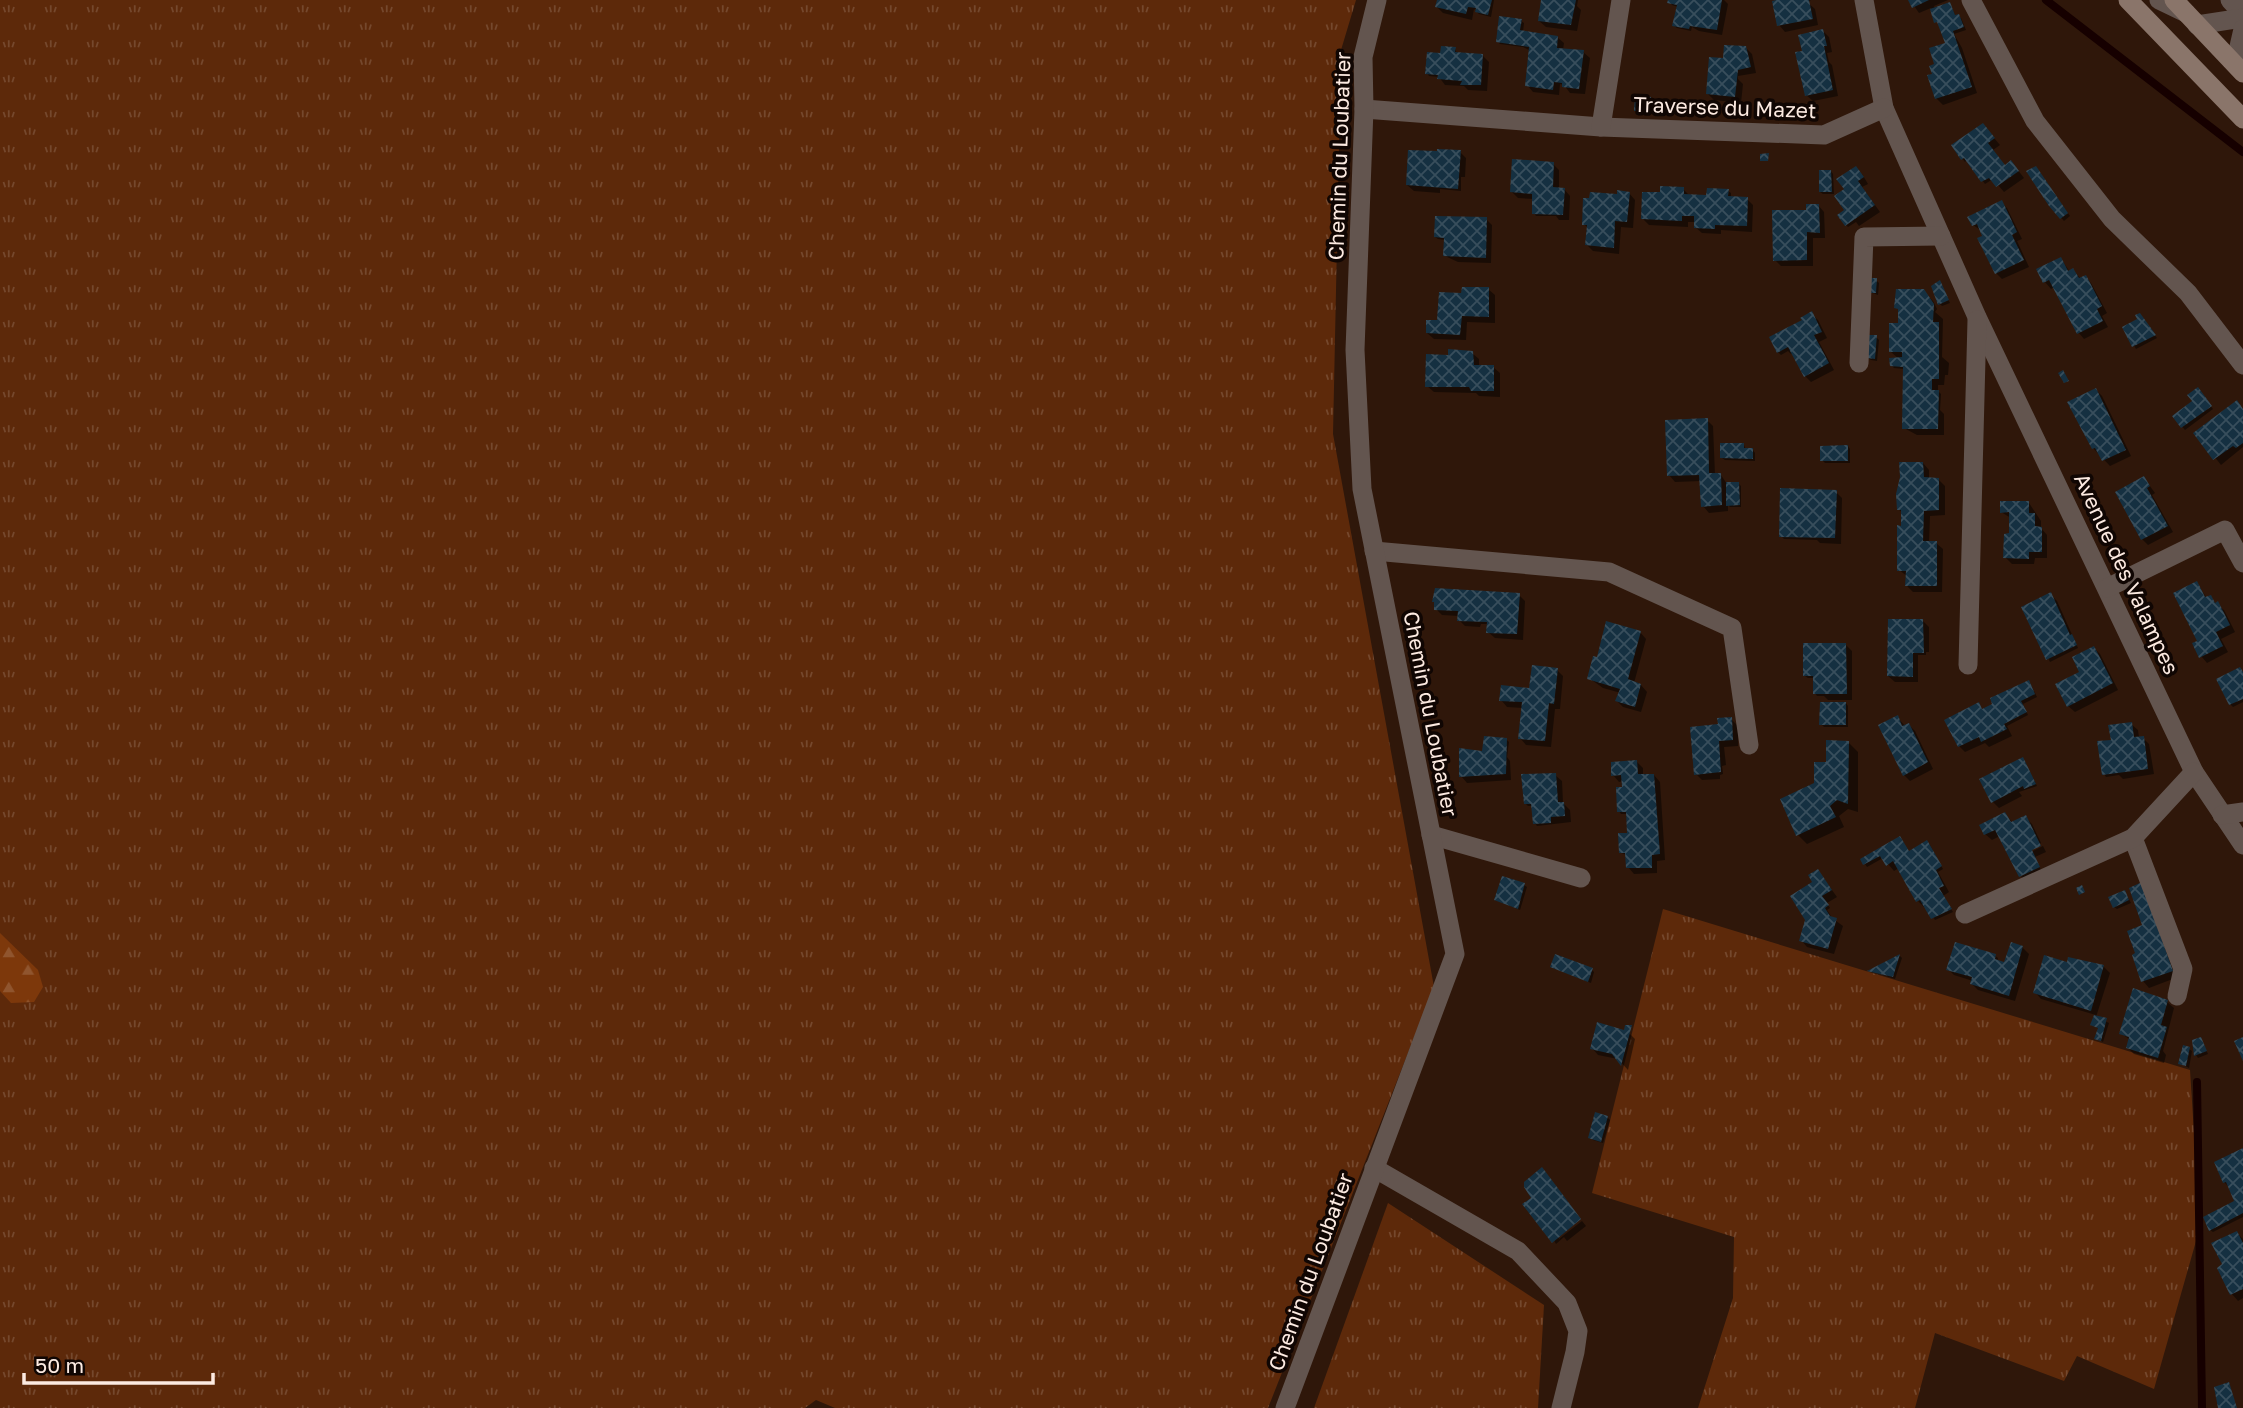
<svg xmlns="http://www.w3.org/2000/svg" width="2243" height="1408" font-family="'Golos Text',sans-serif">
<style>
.grass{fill:url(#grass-tufts)}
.forest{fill:url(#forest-firs)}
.shadow{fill:#0007}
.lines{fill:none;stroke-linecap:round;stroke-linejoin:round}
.stream{stroke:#160000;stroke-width:8}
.building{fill:url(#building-cross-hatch)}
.minor{stroke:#63554f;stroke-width:19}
.tertiary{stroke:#63554f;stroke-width:19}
.secondary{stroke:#8a756a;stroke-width:19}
.labels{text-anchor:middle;stroke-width:7;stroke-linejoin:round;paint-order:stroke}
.street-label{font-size:21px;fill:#fceae1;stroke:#100603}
</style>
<defs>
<pattern id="grass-tufts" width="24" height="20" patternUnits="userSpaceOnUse" patternTransform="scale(1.75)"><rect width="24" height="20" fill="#5d290a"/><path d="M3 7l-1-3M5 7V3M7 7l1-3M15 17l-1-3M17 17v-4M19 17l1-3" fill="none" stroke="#75482d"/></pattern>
<pattern id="forest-firs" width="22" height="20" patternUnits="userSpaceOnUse" patternTransform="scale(1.75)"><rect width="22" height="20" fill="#7d380b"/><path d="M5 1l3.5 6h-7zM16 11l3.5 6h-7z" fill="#90552e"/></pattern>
<pattern id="building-cross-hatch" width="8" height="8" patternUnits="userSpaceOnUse" patternTransform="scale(1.75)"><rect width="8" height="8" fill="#153041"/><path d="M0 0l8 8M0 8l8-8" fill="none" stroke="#384e5c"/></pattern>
</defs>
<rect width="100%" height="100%" fill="#2f170a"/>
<g class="grass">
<polygon points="0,0 1356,0 1341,50 1333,434 1434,987 1268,1408 835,1408 816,1400 805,1408 0,1408"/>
<polygon points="1663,909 2190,1070 2200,1227 2154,1389 2077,1356 2064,1381 1935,1333 1915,1408 1698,1408 1733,1298 1734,1237 1592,1193"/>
<polygon points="1388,1203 1544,1305 1538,1408 1314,1408"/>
</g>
<polygon class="forest" points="0,933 38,970 43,987 34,1002 11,1003 0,991"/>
<g class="shadow">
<polygon points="1438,0 1494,0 1491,17 1479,14 1474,9 1472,20 1443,13 1437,7"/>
<polygon points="1543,0 1578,0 1577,6 1581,10 1577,31 1546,27 1539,21"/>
<polygon points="1670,0 1724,0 1728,4 1722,35 1699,31 1692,27 1691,31 1677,28 1674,26 1678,7 1672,5"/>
<polygon points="1778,0 1811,0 1807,2 1815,9 1818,25 1785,32 1779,25"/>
<polygon points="1910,0 1948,0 1934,6 1935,9 1950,4 1956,17 1961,18 1966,30 1954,34 1962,48 1977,93 1943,105 1936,98 1934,75 1936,65 1948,44 1946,20 1936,20 1931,8 1919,13"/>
<polygon points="1521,21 1524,23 1523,32 1557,37 1564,43 1563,50 1583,52 1590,58 1585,94 1570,93 1564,85 1560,84 1559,95 1533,92 1527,85 1531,51 1523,47 1500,44 1498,42"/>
<polygon points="1823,31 1829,37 1832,52 1827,53 1829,62 1832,65 1838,96 1813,101 1806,95 1804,52"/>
<polygon points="1455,48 1457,54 1483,56 1489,62 1487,91 1468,90 1464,86 1445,85 1439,77 1429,76 1427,73 1439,55"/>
<polygon points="1746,48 1752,54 1756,73 1738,76 1738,79 1743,84 1741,103 1714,100 1708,94 1724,60"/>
<polygon points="1651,99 1653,101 1653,114 1638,113 1636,111"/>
<polygon points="1989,132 2000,145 1993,150 2005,166 2017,169 2024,178 2004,192 1993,179 1985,184 1967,160 1965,162 1953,146"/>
<polygon points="1460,152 1466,158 1465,177 1461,177 1461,191 1440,189 1440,193 1414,191 1407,185"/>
<polygon points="1553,164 1559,170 1559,189 1564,189 1570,196 1569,220 1559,220 1556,216 1536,216 1534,213 1534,199 1518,198 1512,192"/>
<polygon points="1831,171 1833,174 1834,194 1823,194 1820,192"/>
<polygon points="2038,171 2070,216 2064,221 2050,205"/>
<polygon points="1862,174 1868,184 1862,187 1880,212 1859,226 1856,222 1848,227 1846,225 1846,189"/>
<polygon points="1683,189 1690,196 1708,197 1728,191 1731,193 1731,198 1747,199 1753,205 1752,232 1721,230 1721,234 1702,233 1695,227 1696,222 1688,222 1688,227 1649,225 1643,219 1661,194"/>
<polygon points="1629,193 1635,200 1633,228 1621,227 1619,254 1593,251 1587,245 1589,229 1584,224 1616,195"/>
<polygon points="2001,202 2007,208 2022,239 2017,241 2029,267 2002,279 1996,273 1982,231 1973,225"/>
<polygon points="1818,205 1824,212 1825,238 1813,238 1813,266 1781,266 1775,260 1808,211"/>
<polygon points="1486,219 1492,225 1491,263 1458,262 1445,256 1445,240 1438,239 1435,237"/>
<polygon points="2061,259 2070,272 2073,270 2081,279 2085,277 2091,283 2107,313 2102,316 2108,327 2084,339 2078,332 2054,287 2051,289 2045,282 2038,270"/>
<polygon points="1876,280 1879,283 1878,295 1870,292"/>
<polygon points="1940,283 1950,303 1942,306 1940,304"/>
<polygon points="1488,289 1495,295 1495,323 1467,322 1466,340 1434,339 1427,333 1462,295"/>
<polygon points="1923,291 1933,301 1937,309 1935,312 1943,319 1942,357 1949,363 1948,375 1945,375 1944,385 1938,385 1938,391 1941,394 1940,410 1944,414 1944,435 1917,435 1904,428 1904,369 1894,368 1892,366 1899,359 1891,352 1900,325 1900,311 1896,307"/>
<polygon points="1812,314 1818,320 1827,338 1819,342 1834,370 1811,382 1805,376 1793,353 1791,354 1788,351 1781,355 1778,352"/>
<polygon points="2142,318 2157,338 2136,349 2124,328"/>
<polygon points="1876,337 1879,340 1877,361 1871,360 1868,358"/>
<polygon points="1472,353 1479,359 1479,367 1493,367 1500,373 1500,397 1479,396 1476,393 1434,392 1427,386 1450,357"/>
<polygon points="2096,390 2102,396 2131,456 2110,466 2093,448"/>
<polygon points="2200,392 2213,409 2185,430 2174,417 2194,402"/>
<polygon points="2237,403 2243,409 2243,447 2221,465 2196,433"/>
<polygon points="1707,420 1713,426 1715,475 1721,475 1727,484 1738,483 1741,486 1741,507 1730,507 1728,505 1728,511 1709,513 1703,506 1701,481 1675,482 1669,475"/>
<polygon points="1744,445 1746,450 1753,450 1755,453 1755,461 1725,460 1722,458"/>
<polygon points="1848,446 1850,449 1850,463 1825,463 1822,460"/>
<polygon points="1923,463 1929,470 1929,479 1938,479 1945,486 1945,515 1930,516 1929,543 1936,543 1943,549 1942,592 1913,592 1907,586 1907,576 1899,570 1903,513 1898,509"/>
<polygon points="2144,478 2155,493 2152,495 2173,532 2148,545 2142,539"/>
<polygon points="1836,492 1842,498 1841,544 1820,543 1817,540 1784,539 1781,536"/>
<polygon points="2029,503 2041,521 2041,528 2047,535 2047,558 2035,558 2034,564 2012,564 2005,557 2011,535 2011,518 2001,512"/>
<polygon points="2196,583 2207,598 2224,610 2235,632 2221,639 2228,652 2207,663 2201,656"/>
<polygon points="2050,594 2057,601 2078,648 2050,662 2024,608"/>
<polygon points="1519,595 1525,601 1523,640 1495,638 1488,632 1489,624 1481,624 1480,627 1465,626 1459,620 1459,616 1442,615 1436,609"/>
<polygon points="1923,621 1929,627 1929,652 1926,652 1926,655 1918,655 1918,682 1895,682 1888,676"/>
<polygon points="1640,632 1646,639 1634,683 1641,685 1647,692 1641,712 1623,707 1617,701 1621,693 1603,688 1589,678"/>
<polygon points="1846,645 1852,651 1852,700 1828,700 1824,696 1817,696 1815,693 1814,678 1808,678 1805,676"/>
<polygon points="2094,648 2100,654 2118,690 2075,712 2068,706 2081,673"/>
<polygon points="2240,669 2243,672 2243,702 2233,707 2230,704"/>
<polygon points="1557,670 1563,676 1560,709 1555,709 1551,747 1526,745 1520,738 1523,708 1507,707 1501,700 1531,689"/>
<polygon points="2031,685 2037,697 2023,704 2028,715 2007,726 2012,736 1989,747 1985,743 1965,752 1959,746 1979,705 1983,710"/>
<polygon points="1846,703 1848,706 1848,727 1824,727 1821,724"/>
<polygon points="1897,717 1905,726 1909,725 1915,731 1933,769 1910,781 1904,775"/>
<polygon points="1731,719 1738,726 1738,746 1724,747 1726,765 1722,766 1723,774 1720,775 1720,779 1702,780 1696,774 1720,726"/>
<polygon points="2131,724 2138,730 2139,738 2143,738 2149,744 2154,774 2123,779 2119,775 2106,777 2104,774 2112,741"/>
<polygon points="1506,739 1509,742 1507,757 1510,761 1511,780 1467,783 1461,776 1487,753"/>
<polygon points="1849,743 1858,752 1858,812 1848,809 1839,816 1844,827 1807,844 1798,835 1816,784 1827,763"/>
<polygon points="2023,759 2037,786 2019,792 2022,796 1999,808 1993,802"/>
<polygon points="1637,762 1643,768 1643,776 1654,775 1660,782 1665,860 1657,861 1657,873 1634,874 1628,867 1627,855 1621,853 1632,834 1628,814 1621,814 1619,811 1623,781 1619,782 1613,775"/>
<polygon points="1555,775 1562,781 1563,803 1570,810 1571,822 1537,826 1535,823 1533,806 1528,806 1525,803"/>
<polygon points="2005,814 2013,823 2025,817 2032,824 2041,843 2011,858 2000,836 1992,840 1985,834"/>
<polygon points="1899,839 1910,852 1930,845 1943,869 1938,872 1949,892 1943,896 1953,912 1935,920 1926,906 1924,907 1918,901 1899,868 1894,871 1883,858 1867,867 1865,864 1862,859"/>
<polygon points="2043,846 2046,852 2035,857 2041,870 2023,879 2013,861"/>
<polygon points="1818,871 1837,897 1827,903 1830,908 1827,910 1832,918 1843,926 1834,954 1807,947 1801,940"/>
<polygon points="2141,884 2178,977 2149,988 2143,981 2147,932"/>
<polygon points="1524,885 1527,887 1520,910 1496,900"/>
<polygon points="2125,892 2131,903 2117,909 2114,907"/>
<polygon points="2022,947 2029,954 2015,1001 1978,990 1972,984 1973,981 1954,975 1948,969 1995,956 1998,958 1997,962 2005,964"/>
<polygon points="1900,956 1902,958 1895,979 1870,971"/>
<polygon points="2074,966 2103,966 2110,973 2096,1017 2109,1023 2103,1042 2096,1038 2099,1029 2092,1024 2096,1015 2041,999 2035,992"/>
<polygon points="1552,967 1592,970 1594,972 1591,983"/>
<polygon points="2167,1002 2174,1008 2163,1051 2166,1055 2164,1063 2134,1054 2128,1048 2130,1040 2121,1033"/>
<polygon points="1629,1033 1635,1039 1628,1070 1618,1059 1598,1055 1592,1048"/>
<polygon points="2201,1039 2208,1054 2198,1058 2196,1055"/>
<polygon points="2189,1049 2192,1051 2189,1068 2180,1063"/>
<polygon points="1607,1117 1610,1120 1603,1143 1593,1140 1590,1137"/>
<polygon points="2243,1150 2243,1217 2213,1232 2210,1230 2237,1202 2230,1188 2224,1182"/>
<polygon points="1531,1200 1559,1234 1559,1239 1582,1221 1586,1226 1567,1241 1564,1237 1556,1244"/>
<polygon points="2237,1233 2243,1239 2243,1298 2238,1301 2232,1294 2219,1269 2224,1265"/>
</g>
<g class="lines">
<g class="stream">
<polyline points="2046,0 2243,152"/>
<polyline points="2197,1082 2202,1408"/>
</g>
</g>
<g class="building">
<polygon points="1437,0 1492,0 1488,15 1475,12 1476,8 1468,7 1466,14 1435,7"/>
<polygon points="1541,0 1576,0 1571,25 1538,21"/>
<polygon points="1668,0 1722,0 1717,30 1690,26 1689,29 1672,26 1677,5 1667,3"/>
<polygon points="1776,0 1809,0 1813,19 1777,26 1772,1"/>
<polygon points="1908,0 1929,0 1912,8"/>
<polygon points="1950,2 1955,15 1959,14 1964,27 1953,31 1972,87 1935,99 1927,75 1932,74 1929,66 1934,64 1929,48 1945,43 1937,22 1934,23 1930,9"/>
<polygon points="1499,16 1522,19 1520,30 1558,36 1557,48 1584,50 1579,89 1562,87 1562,83 1554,82 1553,90 1525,86 1529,47 1496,42"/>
<polygon points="1823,29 1827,46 1824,46 1833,90 1805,96 1795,52 1802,51 1798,35"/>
<polygon points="1724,45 1746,46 1751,67 1738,70 1735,97 1706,94 1709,57 1723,58"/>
<polygon points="1441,46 1456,47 1455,52 1483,54 1481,85 1460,85 1462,81 1437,79 1438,75 1425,74 1427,52 1440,53"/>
<polygon points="1635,96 1651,97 1651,112 1634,111"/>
<polygon points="1983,123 1995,138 1988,143 2005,165 2011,160 2019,171 1996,187 1989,178 1981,182 1964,158 1961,160 1951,145"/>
<polygon points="1437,149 1461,150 1458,189 1406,185 1408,150 1437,151"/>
<polygon points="1769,153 1768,161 1760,161 1760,154"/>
<polygon points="1512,159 1554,162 1553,187 1565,188 1563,215 1532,214 1532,194 1510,192"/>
<polygon points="1856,166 1864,177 1858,181 1875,205 1845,226 1837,215 1844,210 1834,196 1844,189 1836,179"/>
<polygon points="2036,166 2068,213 2060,219 2049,206 2026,171"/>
<polygon points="1819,170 1831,170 1832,192 1819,192"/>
<polygon points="1660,186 1684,187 1684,194 1706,195 1707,188 1729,189 1728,196 1748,197 1747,226 1715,225 1715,229 1694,228 1694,216 1682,216 1682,221 1641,219 1642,192 1660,192"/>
<polygon points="1617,190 1630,192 1627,222 1615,221 1614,248 1585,245 1587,225 1582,225 1583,198 1589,198 1590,192 1617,194"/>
<polygon points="2002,200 2017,232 2012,235 2024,260 1995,274 1977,238 1982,236 1977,224 1972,226 1967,217"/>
<polygon points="1806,204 1819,204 1820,233 1807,232 1807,260 1773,261 1772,210 1806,210"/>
<polygon points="1435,216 1487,217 1486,258 1443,256 1444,238 1434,237"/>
<polygon points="2061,257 2068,271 2073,268 2079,278 2086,275 2102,306 2097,309 2103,321 2077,334 2049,280 2043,283 2036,269"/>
<polygon points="1869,278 1877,278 1876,293 1868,293"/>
<polygon points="1940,280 1949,300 1938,305 1931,286"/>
<polygon points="1462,287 1489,287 1489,317 1462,316 1460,335 1426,333 1426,320 1437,320 1439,292 1461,293"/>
<polygon points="1896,289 1924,289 1934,304 1933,322 1939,322 1939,379 1932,379 1932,390 1939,390 1938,429 1902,429 1903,367 1890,366 1889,358 1902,357 1902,352 1889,352 1889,323 1898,323 1898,309 1894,308"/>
<polygon points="1812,311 1822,332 1814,335 1829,363 1804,377 1788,347 1777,353 1769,337 1802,320 1800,318"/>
<polygon points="2140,313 2156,335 2132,347 2122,327 2137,319 2135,315"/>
<polygon points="1867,335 1877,335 1875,359 1867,358"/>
<polygon points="1448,349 1473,351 1474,365 1494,365 1494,391 1471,391 1469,387 1425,387 1426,354 1448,355"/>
<polygon points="2063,370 2069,381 2064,383 2058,373"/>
<polygon points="2198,387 2212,406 2181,428 2172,416 2192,401 2187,395"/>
<polygon points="2096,388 2126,450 2102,461 2095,448 2092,449 2067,402"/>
<polygon points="2237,400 2243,409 2243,443 2236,448 2233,446 2213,460 2193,433"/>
<polygon points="1708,418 1709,473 1721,473 1722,505 1701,507 1699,475 1667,476 1665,420"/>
<polygon points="1720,443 1744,443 1744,448 1753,448 1753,459 1720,458"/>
<polygon points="1848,445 1848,461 1820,461 1820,446"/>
<polygon points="1899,462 1923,462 1924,477 1939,478 1939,510 1924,511 1923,541 1937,541 1937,586 1905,586 1906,571 1897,571 1897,525 1901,526 1901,510 1897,510 1896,494 1900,477"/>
<polygon points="2144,476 2150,486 2147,488 2168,526 2141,540 2115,492"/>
<polygon points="1726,482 1739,482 1740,505 1726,506"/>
<polygon points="1780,488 1837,490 1835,538 1779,537"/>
<polygon points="2000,501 2029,501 2029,513 2035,513 2035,526 2042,527 2042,552 2029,552 2029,559 2003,558 2004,534 2009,533 2009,512 2000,513"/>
<polygon points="2197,581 2205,597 2211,595 2215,603 2218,601 2230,625 2216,632 2223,646 2199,658 2192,643 2197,641 2173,593"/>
<polygon points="1435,588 1520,593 1517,634 1486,633 1487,622 1457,621 1458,611 1434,610 1434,602 1432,602"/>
<polygon points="2051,592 2070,635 2072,634 2077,645 2046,660 2021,607"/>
<polygon points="1888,619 1923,619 1924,653 1913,653 1913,677 1887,676"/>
<polygon points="1606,621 1641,631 1628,679 1641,684 1635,707 1615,701 1620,689 1587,679 1593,656 1597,657"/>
<polygon points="1803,643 1846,643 1847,694 1813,694 1813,676 1803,676"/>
<polygon points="2094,646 2113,683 2067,707 2055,684 2079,672 2072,657"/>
<polygon points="1532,665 1558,668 1554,704 1549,703 1545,741 1518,739 1522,702 1499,701 1501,685 1529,688"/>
<polygon points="2240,667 2243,672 2243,699 2229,705 2216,679"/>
<polygon points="2029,680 2035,694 2021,701 2027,712 2004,724 2007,729 1981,742 1979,737 1958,747 1944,720 1979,702 1982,709 1992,704 1990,698"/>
<polygon points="1820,702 1846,702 1846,725 1819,725"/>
<polygon points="1898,715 1902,726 1909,723 1928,762 1903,776 1878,725"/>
<polygon points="1732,717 1733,740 1719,741 1721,772 1694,775 1690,727 1718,724 1717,718"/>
<polygon points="2132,722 2134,737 2144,736 2148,769 2102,775 2097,741 2111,740 2108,725"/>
<polygon points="1484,736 1507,738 1506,774 1459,777 1459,748 1482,751"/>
<polygon points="1826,740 1849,741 1848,804 1837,800 1830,806 1836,817 1796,836 1780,799 1814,783 1814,762 1826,762"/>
<polygon points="2023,757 2036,784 2024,789 2023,786 1991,803 1979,779"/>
<polygon points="1637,760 1638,774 1654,774 1660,854 1652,855 1652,868 1626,868 1625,853 1619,853 1618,833 1627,833 1626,812 1617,812 1616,787 1622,787 1621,775 1611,776 1611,762"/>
<polygon points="1556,773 1558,802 1564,802 1565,816 1551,817 1551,823 1533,824 1531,804 1524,804 1521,774"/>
<polygon points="2005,812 2011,822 2026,815 2041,846 2032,850 2040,867 2019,877 1995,830 1984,835 1979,825"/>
<polygon points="1900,836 1909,851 1927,840 1942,866 1936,870 1944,886 1939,888 1952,909 1931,919 1920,900 1916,902 1893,861 1886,866 1880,856 1863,865 1860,859"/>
<polygon points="1818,869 1832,890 1822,896 1829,905 1825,908 1830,916 1837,918 1828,949 1799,941 1805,920 1790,896 1812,882 1808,875"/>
<polygon points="1502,876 1525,883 1518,909 1494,900"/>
<polygon points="2142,882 2173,971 2141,982 2132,955 2135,953 2127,931 2142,925 2129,888"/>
<polygon points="2082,885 2085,892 2079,895 2076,888"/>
<polygon points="2125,890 2129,900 2113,908 2108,897"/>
<polygon points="1955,942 1996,954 1995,959 2004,962 2011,942 2023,946 2009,996 1970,984 1972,977 1946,970"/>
<polygon points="1555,954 1593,968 1588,982 1550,967"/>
<polygon points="1900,954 1893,977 1867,971"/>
<polygon points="2044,955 2067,962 2068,957 2104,965 2091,1011 2033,993"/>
<polygon points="2133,988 2168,1000 2161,1025 2167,1027 2158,1058 2126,1048 2129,1037 2119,1034"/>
<polygon points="2094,1015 2107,1018 2101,1041 2094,1039 2098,1028 2090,1025"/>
<polygon points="1597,1022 1624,1030 1625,1025 1632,1025 1621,1066 1612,1054 1590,1049"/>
<polygon points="2201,1037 2207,1051 2194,1056 2192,1040"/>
<polygon points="2243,1037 2243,1061 2234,1041"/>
<polygon points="2183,1045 2190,1047 2186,1066 2178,1064"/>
<polygon points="1595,1112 1608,1116 1601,1142 1588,1138"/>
<polygon points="2243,1148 2243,1213 2209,1231 2203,1217 2234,1201 2226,1182 2223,1183 2214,1162"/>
<polygon points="1542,1167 1581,1219 1552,1243 1522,1204 1531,1198 1524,1187 1524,1182"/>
<polygon points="2237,1231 2243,1243 2243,1289 2230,1295 2217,1268 2222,1264 2211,1243"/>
<polygon points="2229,1382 2237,1408 2218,1408 2214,1387"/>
</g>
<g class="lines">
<g class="minor">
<polyline points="1864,0 1884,108 1977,317 2194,772 2243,845"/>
<polyline points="1971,0 2035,121 2112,219 2188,293 2243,365"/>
<polyline points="2230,0 2243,14"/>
<polyline points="2197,25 2243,18"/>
<polyline points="2235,64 2243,29"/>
<polyline points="1364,109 1601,127 1824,135 1884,108"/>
<polyline points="1601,127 1621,0"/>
<polyline points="1859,363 1864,237 1941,236"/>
<polyline points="1374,551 1609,572 1732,628 1749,745"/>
<polyline points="2107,588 2225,530 2243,563"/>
<polyline points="1968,665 1977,320"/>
<polyline points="2222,815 2243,812"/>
<polyline points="1431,835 1581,878"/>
<polyline points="2133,838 2183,969 2177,996"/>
<polyline points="1965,914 2133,838 2194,772"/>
<polyline points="1374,1168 1518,1251 1567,1303 1578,1331 1575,1352 1561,1408"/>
<polyline points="1285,1408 1455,954 1362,489 1355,350 1364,109 1363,57 1377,0"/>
</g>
<polyline class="tertiary" points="2159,0 2186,13"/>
<g class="secondary">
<polyline points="2128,0 2243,119"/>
<polyline points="2174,0 2243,73"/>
</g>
</g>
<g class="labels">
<g class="street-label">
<text transform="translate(1725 108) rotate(2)" y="7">Traverse du Mazet</text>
<text transform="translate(1340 156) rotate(-88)" y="7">Chemin du Loubatier</text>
<text transform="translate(2126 574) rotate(65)" y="7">Avenue des Valampes</text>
<text transform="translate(1430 714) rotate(79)" y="7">Chemin du Loubatier</text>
<text transform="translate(1311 1272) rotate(-70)" y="7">Chemin du Loubatier</text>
</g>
</g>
<path d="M24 1373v10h189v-10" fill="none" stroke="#fceae1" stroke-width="3.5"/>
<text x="35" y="1373" font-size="21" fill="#fceae1" stroke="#100603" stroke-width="5" paint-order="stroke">50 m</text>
</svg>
